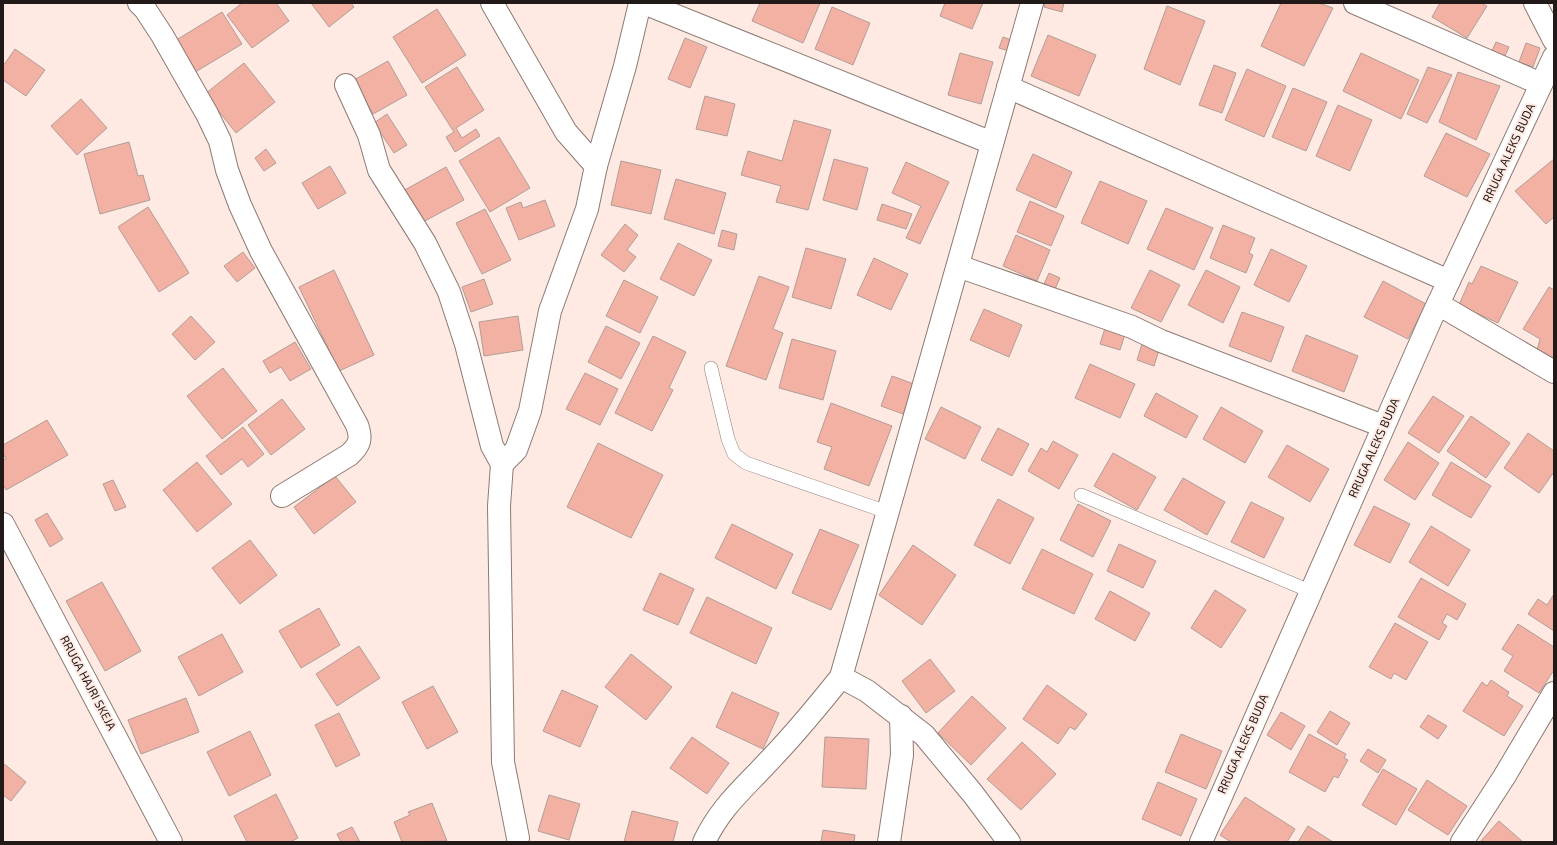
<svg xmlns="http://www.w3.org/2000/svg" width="1557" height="845" font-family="'Exo 2',sans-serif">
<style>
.building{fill:#f3b1a3;stroke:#b19d98}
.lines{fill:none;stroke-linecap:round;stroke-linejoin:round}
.service-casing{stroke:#8c7a73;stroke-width:14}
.minor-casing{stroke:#8c7a73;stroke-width:24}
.tertiary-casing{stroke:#8c7a73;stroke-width:24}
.service{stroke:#fff;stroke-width:13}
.minor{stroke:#fff;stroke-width:22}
.tertiary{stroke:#fff;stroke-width:22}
.labels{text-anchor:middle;stroke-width:4;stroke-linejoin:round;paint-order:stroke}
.street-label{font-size:12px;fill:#211a18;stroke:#ffeae3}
</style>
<rect width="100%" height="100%" fill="#ffeae3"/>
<g class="building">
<polygon points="242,3 276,3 289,21 252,48 227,15"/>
<polygon points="311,3 351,3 354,7 329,27"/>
<polygon points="760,3 820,3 803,43 752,21"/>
<polygon points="945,3 983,3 972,29 940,16"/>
<polygon points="1045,3 1064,3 1062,12 1044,7"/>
<polygon points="1281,3 1319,3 1333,8 1304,66 1261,46"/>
<polygon points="1440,3 1481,3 1487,6 1467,38 1432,17"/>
<polygon points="1167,6 1205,21 1180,85 1144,69"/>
<polygon points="832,7 870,23 853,65 815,49"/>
<polygon points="437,9 466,55 422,83 393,37"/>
<polygon points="222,12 242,44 192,74 173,42"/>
<polygon points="1048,35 1096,55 1079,96 1031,76"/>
<polygon points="1003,37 1012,40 1009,51 999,48"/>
<polygon points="685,38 707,47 690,88 668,79"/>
<polygon points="1496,42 1509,47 1504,58 1491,53"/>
<polygon points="1526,43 1540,48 1533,67 1519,62"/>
<polygon points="15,49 45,70 26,96 3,80 3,66"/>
<polygon points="960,53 993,62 981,104 948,95"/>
<polygon points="1361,53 1419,80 1401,119 1343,91"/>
<polygon points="388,61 407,95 373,114 354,80"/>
<polygon points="244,63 275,102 236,133 205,94"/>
<polygon points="1214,65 1236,73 1222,113 1199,105"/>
<polygon points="457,67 484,110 456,128 462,138 476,129 480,136 455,152 446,137 454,132 425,87"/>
<polygon points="1428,67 1452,75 1427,123 1407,114"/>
<polygon points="1247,69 1286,86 1264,137 1225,120"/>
<polygon points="1458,72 1500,86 1476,140 1439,122"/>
<polygon points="1293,88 1327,102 1306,151 1272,137"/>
<polygon points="705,96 735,104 727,136 696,129"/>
<polygon points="81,99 107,128 77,155 51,126"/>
<polygon points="1338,105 1372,120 1350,171 1316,156"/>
<polygon points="387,114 407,145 394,153 374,123"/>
<polygon points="794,120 831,130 808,210 776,202 781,186 741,175 748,151 782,161"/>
<polygon points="1446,133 1490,154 1467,197 1424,176"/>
<polygon points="499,137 530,188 490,212 459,161"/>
<polygon points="129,142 138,176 143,175 150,200 100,214 84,154"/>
<polygon points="266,149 276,163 264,171 255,158"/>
<polygon points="1033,154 1072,172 1056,208 1016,190"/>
<polygon points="834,159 868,168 857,210 823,200"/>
<polygon points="1554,159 1554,217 1546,224 1515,191"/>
<polygon points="621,161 661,170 651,214 611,205"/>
<polygon points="906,162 949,182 920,244 906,238 921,206 892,193"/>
<polygon points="330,166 346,193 318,209 302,183"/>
<polygon points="446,167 464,200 421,223 403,191"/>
<polygon points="676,179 726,193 714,234 664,219"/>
<polygon points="1100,181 1147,201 1128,244 1081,223"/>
<polygon points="545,200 555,226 519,240 506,208 521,202 523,208"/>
<polygon points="1030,201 1064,216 1051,246 1017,232"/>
<polygon points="882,204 912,214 906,229 877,220"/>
<polygon points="148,207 189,273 159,292 118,227"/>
<polygon points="1166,208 1213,228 1194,270 1147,249"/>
<polygon points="485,209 511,260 482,274 456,223"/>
<polygon points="625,224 638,235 627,250 636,257 624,272 601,255"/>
<polygon points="1223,225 1255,238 1249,253 1253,255 1246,273 1210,258"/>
<polygon points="722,230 737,234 734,250 718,246"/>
<polygon points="1016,235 1050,250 1037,281 1003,266"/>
<polygon points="678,243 712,260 694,296 660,279"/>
<polygon points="806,248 846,259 831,309 792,297"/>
<polygon points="1271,249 1307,266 1289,302 1254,285"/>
<polygon points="243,252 255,268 237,282 224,266"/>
<polygon points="874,258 908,274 891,310 857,295"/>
<polygon points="1481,266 1518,282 1498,323 1459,305 1469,282 1472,284"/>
<polygon points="334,270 374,355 339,371 299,287"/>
<polygon points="1150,270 1180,285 1161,322 1131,308"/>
<polygon points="1206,270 1240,287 1223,323 1188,305"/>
<polygon points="1049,273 1060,278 1055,289 1044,284"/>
<polygon points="759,276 789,287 773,329 783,333 766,380 726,366"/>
<polygon points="484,279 493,304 471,312 462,287"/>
<polygon points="624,280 658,297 640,333 606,316"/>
<polygon points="1383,281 1426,304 1408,339 1364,317"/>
<polygon points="1549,287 1554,290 1554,357 1550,363 1536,354 1540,339 1523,329"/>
<polygon points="984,309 1022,325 1009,357 970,340"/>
<polygon points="1242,312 1284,327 1271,362 1229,346"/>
<polygon points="191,316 215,342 195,360 172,334"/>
<polygon points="518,316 523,350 484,356 479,322"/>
<polygon points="1106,325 1126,331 1120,350 1100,344"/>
<polygon points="606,326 640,343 621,379 588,362"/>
<polygon points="1306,335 1358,356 1344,392 1292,371"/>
<polygon points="653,336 686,352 669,388 673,390 652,431 615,413"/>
<polygon points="792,339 836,351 823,400 779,388"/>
<polygon points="1143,341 1160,347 1154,366 1137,360"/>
<polygon points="295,342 311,369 290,381 281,367 270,373 263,361"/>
<polygon points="1090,364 1135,384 1120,418 1075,398"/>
<polygon points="223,368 257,411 222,439 187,396"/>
<polygon points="585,373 618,389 600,425 566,409"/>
<polygon points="892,376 914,384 903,414 881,406"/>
<polygon points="1156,393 1198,416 1186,438 1144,416"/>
<polygon points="1433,396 1464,416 1439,453 1408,433"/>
<polygon points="282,399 305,429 271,455 248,425"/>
<polygon points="831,403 892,426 869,486 824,469 832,447 817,442"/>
<polygon points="941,407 981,427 965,459 925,439"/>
<polygon points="1221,407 1263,431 1245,463 1203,439"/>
<polygon points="1471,416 1510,443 1486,478 1447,451"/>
<polygon points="47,420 68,455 6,490 3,484 3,460 6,459 3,453 3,445"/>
<polygon points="243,427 264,454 248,467 242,459 221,475 206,456"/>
<polygon points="998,428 1029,444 1012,476 981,460"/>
<polygon points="1528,433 1554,451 1554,472 1539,493 1504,468"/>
<polygon points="1053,441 1078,455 1059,489 1028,471 1041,448 1047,452"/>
<polygon points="1408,442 1439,463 1415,500 1384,480"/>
<polygon points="598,443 663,475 631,538 567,507"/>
<polygon points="1287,445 1329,469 1310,502 1268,477"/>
<polygon points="1113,453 1156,477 1137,510 1094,486"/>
<polygon points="197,462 232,504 197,532 163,490"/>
<polygon points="1451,462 1491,486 1471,518 1432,495"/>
<polygon points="335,476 356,502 314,534 294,507"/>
<polygon points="1183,478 1225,502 1207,535 1164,510"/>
<polygon points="113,480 126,507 115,511 103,484"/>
<polygon points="998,499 1034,518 1010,564 974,545"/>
<polygon points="1251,502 1284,518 1264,558 1231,542"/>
<polygon points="1078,504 1111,521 1093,557 1060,540"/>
<polygon points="1374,506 1410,524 1390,563 1354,545"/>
<polygon points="47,513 63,539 50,547 35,520"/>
<polygon points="732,524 793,554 776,589 715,558"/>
<polygon points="1431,526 1470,550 1448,586 1409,562"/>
<polygon points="820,529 859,545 831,610 792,593"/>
<polygon points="250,540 277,575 240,604 212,568"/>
<polygon points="1119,544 1156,561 1143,588 1107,571"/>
<polygon points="913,545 956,575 922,625 879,595"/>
<polygon points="1042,549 1093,574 1074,614 1022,589"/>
<polygon points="660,573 694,589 678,625 643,610"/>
<polygon points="1421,578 1466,604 1457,620 1447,614 1442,623 1447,626 1439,640 1398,617"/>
<polygon points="102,582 141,651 105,671 66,601"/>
<polygon points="1215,590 1246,610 1221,648 1191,628"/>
<polygon points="1110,591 1150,613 1135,641 1095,619"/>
<polygon points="1554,594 1554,631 1528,614 1538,599 1547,605"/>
<polygon points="707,597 772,628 756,664 690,633"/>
<polygon points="319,608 340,645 301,668 279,631"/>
<polygon points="1395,623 1428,642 1406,680 1394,673 1391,679 1369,667"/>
<polygon points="1518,624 1554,647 1554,670 1539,693 1504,671 1513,656 1502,649"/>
<polygon points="222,634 243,672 199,696 178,657"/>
<polygon points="359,646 380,678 337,706 316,674"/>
<polygon points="631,654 672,687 646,720 605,687"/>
<polygon points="930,659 955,691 926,713 902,681"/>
<polygon points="1491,680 1509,692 1507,696 1523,706 1504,736 1463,711 1482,682 1487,686"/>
<polygon points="1047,685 1087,714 1075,730 1070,727 1058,744 1023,719"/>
<polygon points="433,686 458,732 427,749 402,702"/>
<polygon points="562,690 598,706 580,747 543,731"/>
<polygon points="732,692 779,713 763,749 716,727"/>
<polygon points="972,696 1006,728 971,765 938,733"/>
<polygon points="186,698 199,732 141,754 128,720"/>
<polygon points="1330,711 1350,723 1337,745 1317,732"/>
<polygon points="1281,712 1305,726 1291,750 1267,735"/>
<polygon points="339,713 360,755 336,767 315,725"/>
<polygon points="1428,715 1447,726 1438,739 1420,727"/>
<polygon points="250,731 271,775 229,796 207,752"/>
<polygon points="1181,734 1222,751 1206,789 1165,772"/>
<polygon points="1309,734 1346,754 1344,758 1348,760 1338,778 1334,776 1325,792 1289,772"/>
<polygon points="692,737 729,763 707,794 670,768"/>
<polygon points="825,737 869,739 866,789 822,787"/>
<polygon points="1022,742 1056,774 1021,810 987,779"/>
<polygon points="1368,749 1386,760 1378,773 1360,761"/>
<polygon points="3,763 26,782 11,801 3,795"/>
<polygon points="1383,769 1417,789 1396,825 1362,805"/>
<polygon points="1427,780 1467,806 1448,835 1408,810"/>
<polygon points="1158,782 1197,799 1181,836 1142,819"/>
<polygon points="276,794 298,838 290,842 247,842 234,816"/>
<polygon points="549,795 580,804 569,840 538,831"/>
<polygon points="1245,797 1295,829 1287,842 1231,842 1220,835"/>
<polygon points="432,803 447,841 402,842 394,822 410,815 408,812"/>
<polygon points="632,811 678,822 673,842 624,842"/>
<polygon points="1499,821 1523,842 1480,842"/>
<polygon points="1308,826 1333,842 1298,842"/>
<polygon points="352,827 360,842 341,842 337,834"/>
<polygon points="823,830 855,835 854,842 821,842"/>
</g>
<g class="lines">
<defs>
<g id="service">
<polyline points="711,368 728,439 734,454 746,463 887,512"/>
<polyline points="1081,495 1310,591"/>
</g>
<g id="minor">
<path d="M139,3L145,9L162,35L207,114L220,141L227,170L240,205L261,251L357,425C362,439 360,445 349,455L282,496"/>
<polyline points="492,3 566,132 596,166"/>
<polyline points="644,3 992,143"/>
<polyline points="1355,3 1541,84"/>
<polyline points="346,85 369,135 379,170 425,243 449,292 466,344 492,446 502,464 499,506 503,762 518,838"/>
<polyline points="1008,87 1449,281"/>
<polyline points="958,266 1132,327 1161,341 1383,426"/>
<polyline points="1438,304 1554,372"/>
<polyline points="502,464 516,450 530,411 550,311 587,209 596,166 625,66 640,3"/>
<polyline points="841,677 867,691 924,735 973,794 1009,842"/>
<path d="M704,842C721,807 741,791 767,763C793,736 818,706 841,677L1032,3"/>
<polyline points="889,842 902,755 901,716"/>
<polyline points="1201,842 1431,319 1554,57"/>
<polyline points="1462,842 1504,777 1554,693"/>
</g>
<g id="tertiary">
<polyline points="1535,3 1554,40"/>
<polyline points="3,524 171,842"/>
</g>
</defs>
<use href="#service" class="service-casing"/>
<use href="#minor" class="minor-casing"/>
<use href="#tertiary" class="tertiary-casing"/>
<use href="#service" class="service"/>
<use href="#minor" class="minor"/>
<use href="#tertiary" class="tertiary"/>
</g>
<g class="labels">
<g class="street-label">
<text transform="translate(1509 153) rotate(-65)" y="4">RRUGA ALEKS BUDA</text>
<text transform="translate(1374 448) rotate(-66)" y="4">RRUGA ALEKS BUDA</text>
<text transform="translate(88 683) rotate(62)" y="4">RRUGA HAJRI SKEJA</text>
<text transform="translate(1243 744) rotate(-66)" y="4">RRUGA ALEKS BUDA</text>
</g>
</g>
<rect width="1557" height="845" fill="none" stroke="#211a18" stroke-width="8"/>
</svg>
